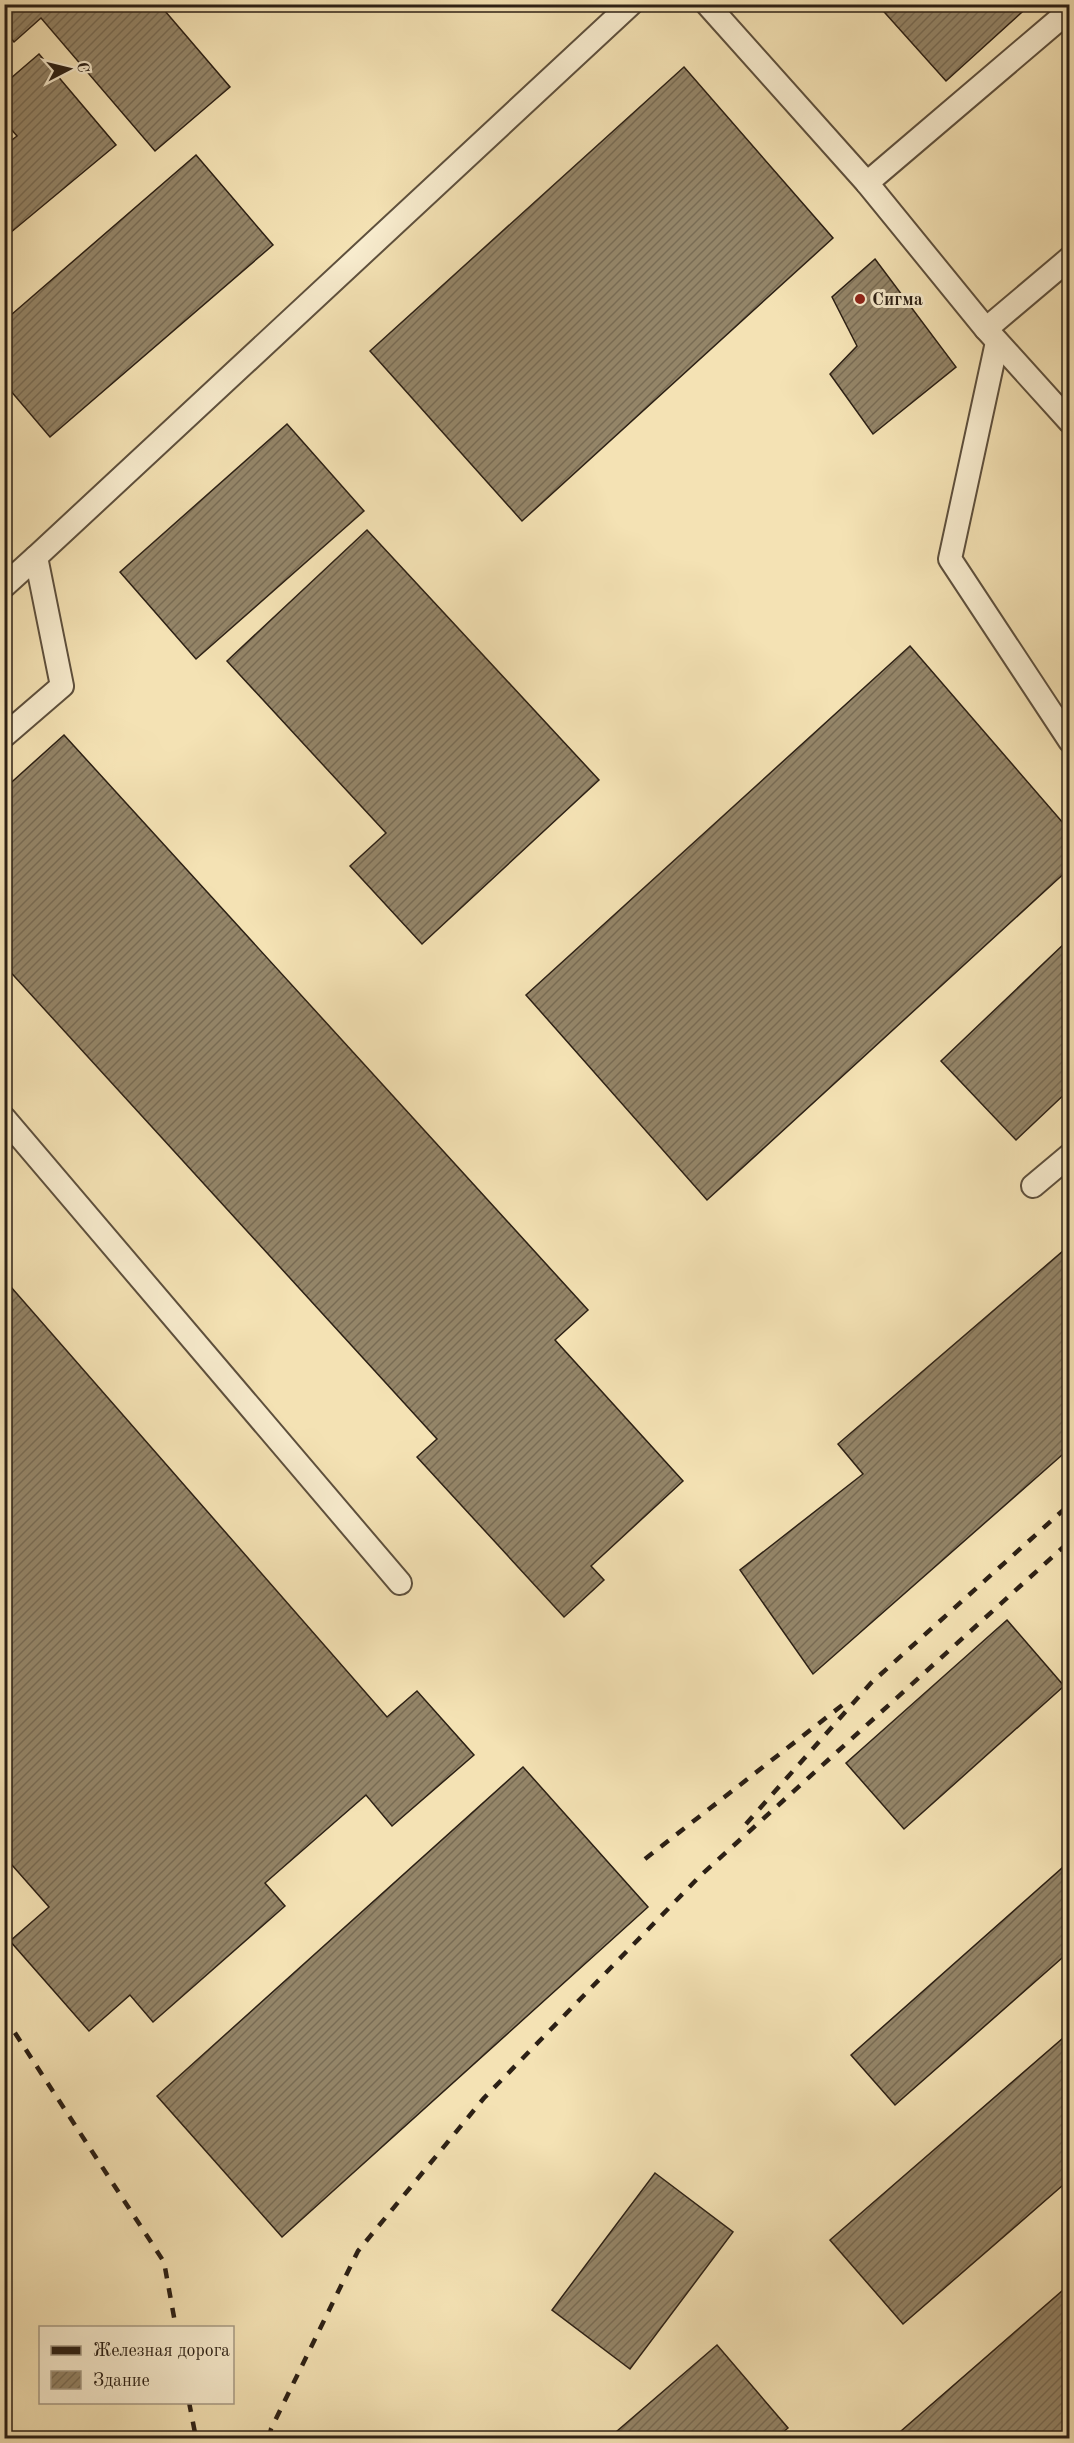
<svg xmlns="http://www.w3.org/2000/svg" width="1074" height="2443" font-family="'Old Standard TT',serif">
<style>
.building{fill:url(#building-hatch);stroke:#2c2015;stroke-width:1.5}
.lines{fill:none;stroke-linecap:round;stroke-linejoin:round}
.service-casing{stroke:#5e503d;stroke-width:26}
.service{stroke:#f8ecce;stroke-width:22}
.rail{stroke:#2c2015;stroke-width:4.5;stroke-dasharray:10 10;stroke-linecap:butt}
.poi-dot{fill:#8f2418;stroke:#f8ecce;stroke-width:2}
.labels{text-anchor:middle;stroke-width:6;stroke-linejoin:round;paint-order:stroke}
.poi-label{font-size:18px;font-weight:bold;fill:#2c2015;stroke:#f8ecce;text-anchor:start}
</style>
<defs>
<pattern id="building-hatch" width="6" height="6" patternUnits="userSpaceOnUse" patternTransform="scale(1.5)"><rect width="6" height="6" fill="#948568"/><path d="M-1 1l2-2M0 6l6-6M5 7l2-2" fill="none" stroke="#796c54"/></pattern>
</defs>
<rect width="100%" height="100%" fill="#f4e2b4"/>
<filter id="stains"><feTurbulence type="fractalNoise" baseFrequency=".00333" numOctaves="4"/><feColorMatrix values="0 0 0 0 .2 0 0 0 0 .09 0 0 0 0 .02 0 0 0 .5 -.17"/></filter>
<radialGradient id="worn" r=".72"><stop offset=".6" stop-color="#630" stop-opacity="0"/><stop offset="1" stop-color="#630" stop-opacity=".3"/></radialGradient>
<g class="building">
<polygon points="4,4 159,4 230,87 155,151 41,18 14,42 4,30"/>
<polygon points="877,4 1031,4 946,81"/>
<polygon points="39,54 116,145 4,238 4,146 17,136 4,121 4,84"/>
<polygon points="684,67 833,238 522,521 370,351"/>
<polygon points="196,155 273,245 50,437 4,383 4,321"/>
<polygon points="875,259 956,367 873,434 830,374 857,346 832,297"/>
<polygon points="287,424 364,511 196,659 120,572"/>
<polygon points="367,530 599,780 422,944 350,866 386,833 227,661"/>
<polygon points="910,646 1070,831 1070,868 707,1200 526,995"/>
<polygon points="64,735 588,1310 555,1340 683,1481 591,1566 604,1580 564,1617 417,1457 437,1439 4,965 4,789"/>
<polygon points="1066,942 1070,946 1070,1089 1016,1140 941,1061"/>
<polygon points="1070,1245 1070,1448 813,1674 740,1570 863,1474 838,1444"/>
<polygon points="4,1279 387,1717 417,1691 474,1755 392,1826 366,1795 265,1883 285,1906 153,2022 130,1995 89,2031 10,1941 49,1907 4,1856"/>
<polygon points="1007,1620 1064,1686 904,1829 846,1763"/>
<polygon points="523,1767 648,1907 282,2237 157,2096"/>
<polygon points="1070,1861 1070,1951 895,2105 851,2055"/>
<polygon points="1070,2032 1070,2179 903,2324 830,2240"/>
<polygon points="655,2173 733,2232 630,2369 552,2310"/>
<polygon points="1070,2284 1070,2438 893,2438"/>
<polygon points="717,2345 788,2428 776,2438 609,2438"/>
</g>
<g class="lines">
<defs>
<g id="service">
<polyline points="707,4 867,183 986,329 1070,422"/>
<polyline points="867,183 1070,10"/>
<polyline points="986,329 1070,258"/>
<polyline points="997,342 950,559 1070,741"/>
<polyline points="4,586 36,557"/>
<polyline points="4,736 62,686 36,557 631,4"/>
<polyline points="4,1118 400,1583"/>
<polyline points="1033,1186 1070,1155"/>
</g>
</defs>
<use href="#service" class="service-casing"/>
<use href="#service" class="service"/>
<g class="rail">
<polyline points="746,1824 871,1683 1070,1504"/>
<polyline points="645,1859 845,1703"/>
<polyline points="4,2016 164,2262 176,2328"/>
<polyline points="189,2402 196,2438"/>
<polyline points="269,2438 271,2429 358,2251 484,2098 700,1876 1070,1541"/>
</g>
</g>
<circle class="poi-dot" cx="860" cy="299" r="6"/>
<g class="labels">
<g class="poi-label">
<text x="872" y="305">Сигма</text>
</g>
</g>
<rect width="1074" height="2443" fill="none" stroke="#f4e2b4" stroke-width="24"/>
<rect x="6" y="6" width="1062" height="2431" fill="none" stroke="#2c2015" stroke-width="3"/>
<rect x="12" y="12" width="1050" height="2419" fill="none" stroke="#2c2015" stroke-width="1.5"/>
<rect x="39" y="2326" width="195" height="78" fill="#f8ecce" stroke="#a69a84" stroke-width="1.5"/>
<rect x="51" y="2346" width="30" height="9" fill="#2c2015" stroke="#a69a84" stroke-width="1.5"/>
<text x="93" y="2356" font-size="18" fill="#2c2015">Железная дорога</text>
<rect x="51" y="2371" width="30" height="18" fill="url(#building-hatch)" stroke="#a69a84" stroke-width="1.5"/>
<text x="93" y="2386" font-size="18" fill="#2c2015">Здание</text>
<g transform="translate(69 69) rotate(83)" stroke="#f8ecce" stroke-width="4.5" paint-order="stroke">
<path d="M0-4.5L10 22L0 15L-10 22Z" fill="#2c2015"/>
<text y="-9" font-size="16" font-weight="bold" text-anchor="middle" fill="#2c2015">С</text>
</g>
<rect width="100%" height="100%" filter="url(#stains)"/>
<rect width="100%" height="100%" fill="url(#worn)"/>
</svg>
